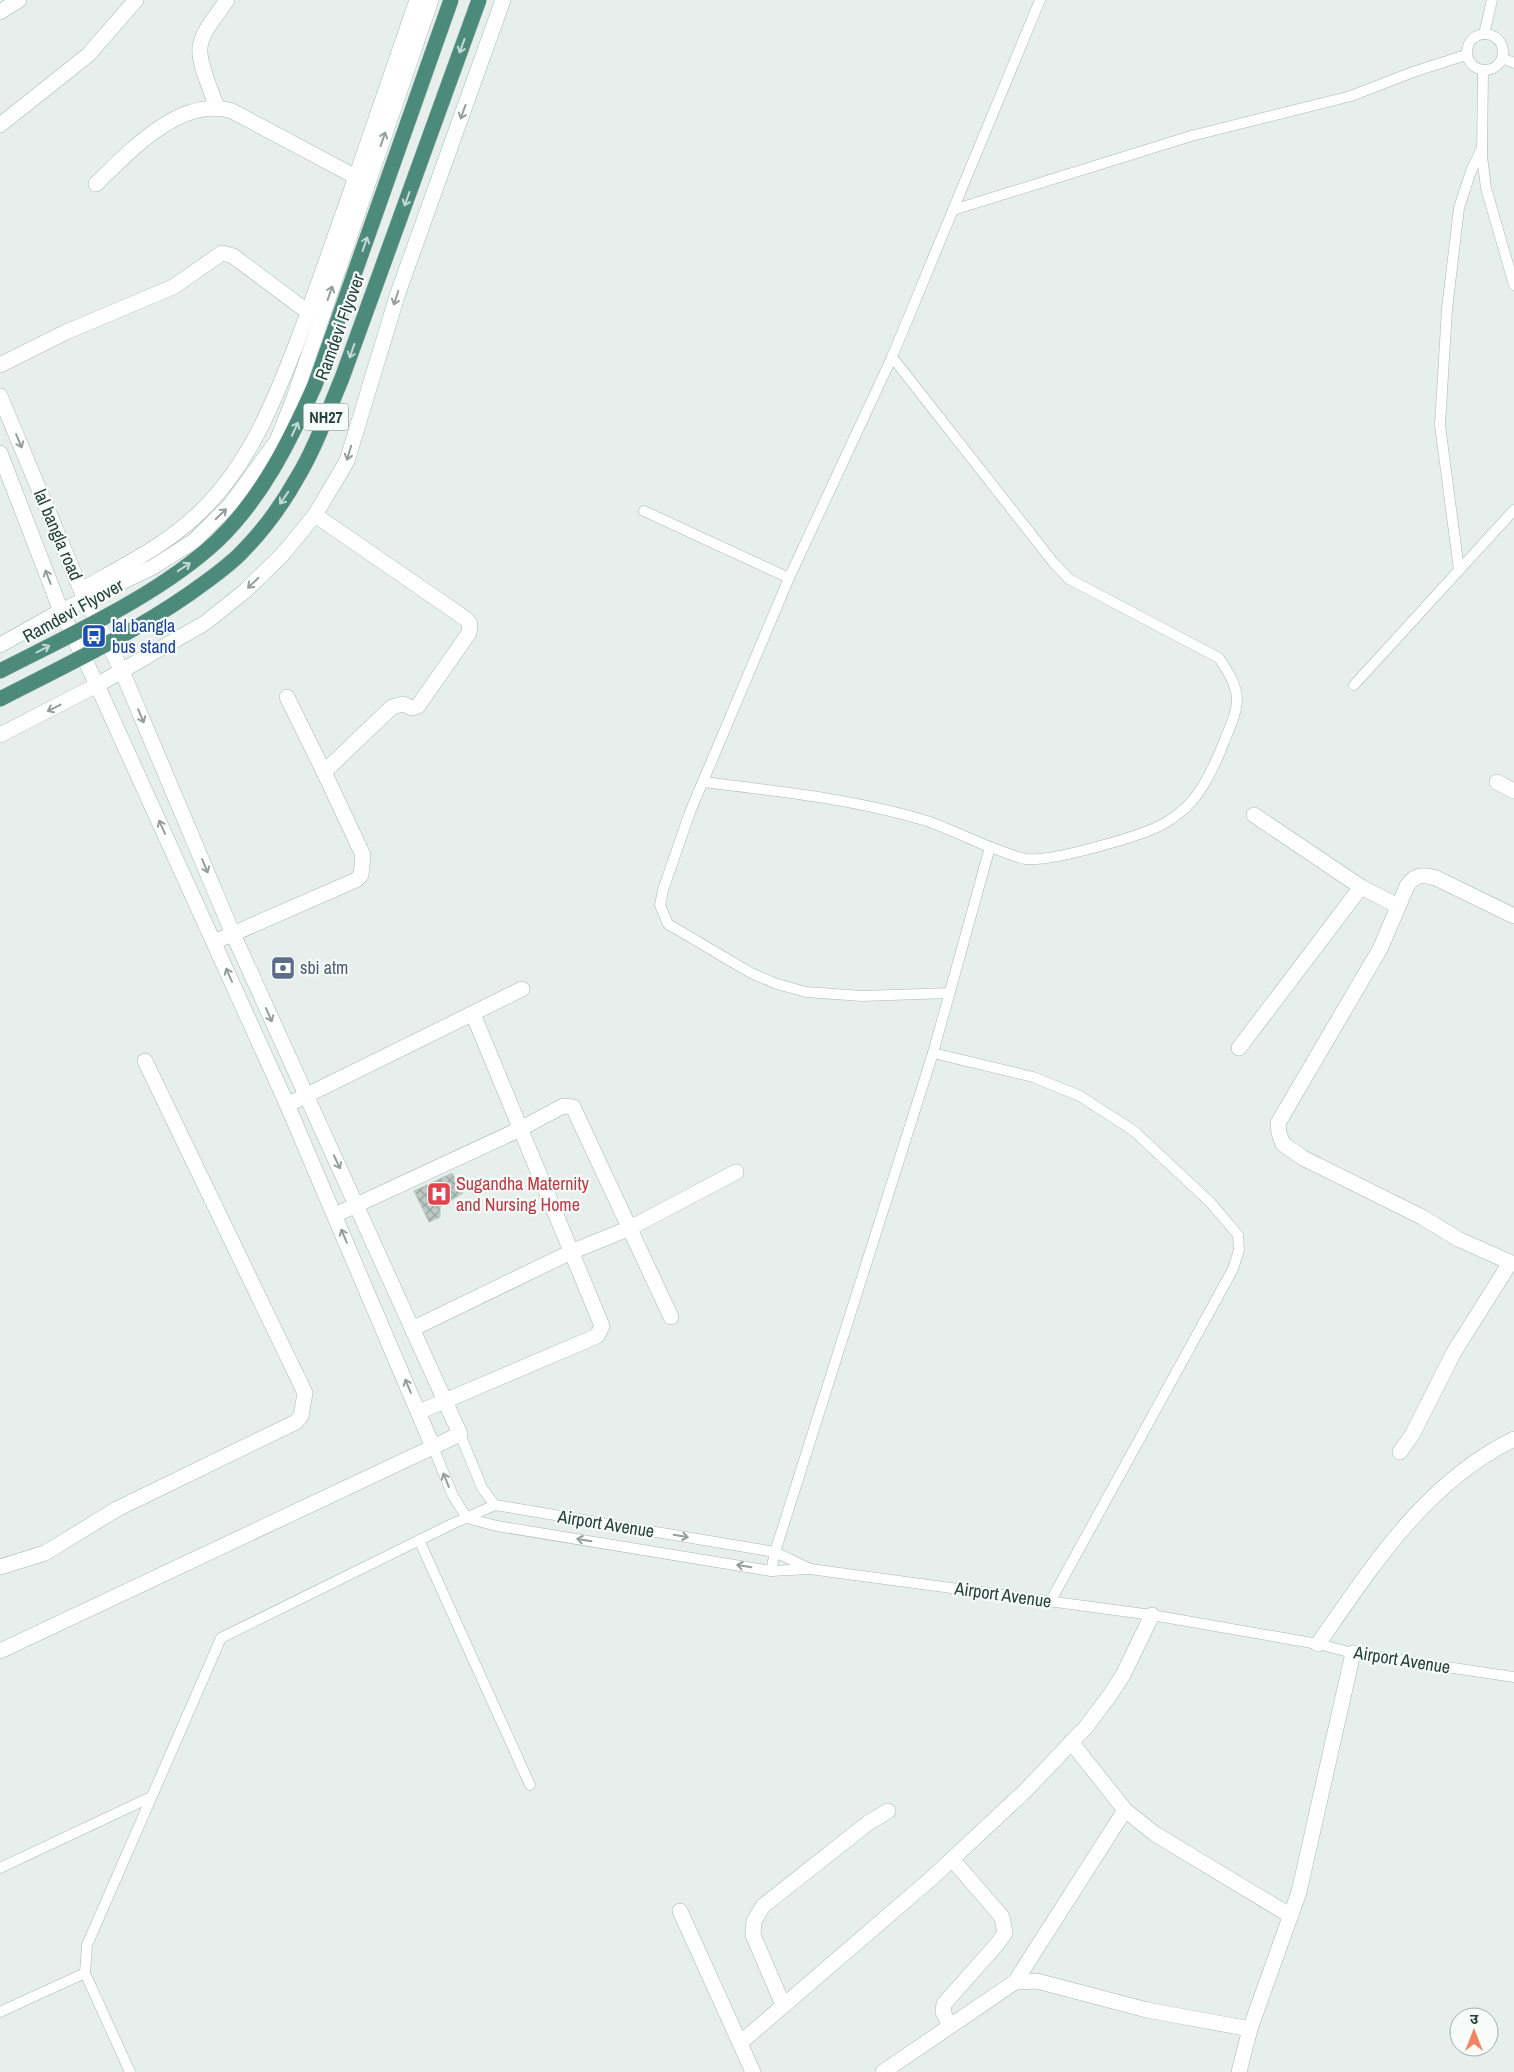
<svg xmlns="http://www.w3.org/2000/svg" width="1514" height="2072" font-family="'Archivo Narrow','Noto Sans Devanagari',sans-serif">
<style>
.building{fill:url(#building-cross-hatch);stroke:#b8c9c2}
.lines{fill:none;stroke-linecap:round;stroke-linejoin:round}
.service-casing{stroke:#a8b8b2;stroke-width:11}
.minor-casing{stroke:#a8b8b2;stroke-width:16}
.tertiary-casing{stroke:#a8b8b2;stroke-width:16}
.secondary-casing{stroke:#a4bbb3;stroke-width:16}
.service{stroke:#fff;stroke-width:10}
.minor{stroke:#fff;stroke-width:15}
.tertiary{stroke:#fff;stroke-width:15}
.secondary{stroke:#fff;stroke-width:15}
.trunk-bridge-casing{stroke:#c2cac8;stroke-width:16;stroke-linecap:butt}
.trunk-bridge{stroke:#4c8a7c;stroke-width:15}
.oneway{stroke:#c4d9d4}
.oneway2{stroke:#92a09c}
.labels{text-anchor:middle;stroke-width:4.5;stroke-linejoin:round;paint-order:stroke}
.shield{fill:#f7fbf9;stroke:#637a73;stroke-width:1}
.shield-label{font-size:16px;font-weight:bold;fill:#24423a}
.street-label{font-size:18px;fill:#24423a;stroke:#f7fbf9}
.transit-label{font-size:18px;fill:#164399;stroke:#f7fbf9;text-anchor:start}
.service-label{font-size:18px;fill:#4e5e75;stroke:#f7fbf9;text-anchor:start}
.health-label{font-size:18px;fill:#be3a42;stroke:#f7fbf9;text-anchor:start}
</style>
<defs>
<pattern id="building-cross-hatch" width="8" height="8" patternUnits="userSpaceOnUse" patternTransform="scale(1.25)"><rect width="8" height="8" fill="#bbcac4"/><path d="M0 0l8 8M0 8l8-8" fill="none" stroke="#98a6a0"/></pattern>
</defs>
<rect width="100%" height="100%" fill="#e6efeb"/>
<polygon class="building" points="452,1173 463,1193 440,1207 440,1217 429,1222 414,1191"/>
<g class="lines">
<defs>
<g id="service">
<circle cx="1485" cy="52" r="18"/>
<polyline points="1484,34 1492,0"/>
<polyline points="1502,58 1514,63"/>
<polyline points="1483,70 1482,156 1486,188 1514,285"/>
<polyline points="953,210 1191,136 1351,96 1413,72 1466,55"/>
<polyline points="644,511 789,578"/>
<polyline points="1459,570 1440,425 1447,309 1459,208 1471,171 1482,148"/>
<polyline points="1354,685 1514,510"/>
<path d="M703,782C778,791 854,799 927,821C948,828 969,839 990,847"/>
<polyline points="949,993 862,996 806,992 777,984 751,973 668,924 660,905 663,890 690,812 789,578 892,357 1040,0"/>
<polyline points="933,1053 1033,1077 1080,1096 1134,1131 1210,1202 1238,1235 1239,1250 1233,1269 1050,1602"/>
<polyline points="460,1434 482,1488 495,1505"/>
<polyline points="433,1447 453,1496 467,1518 497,1526 771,1571 809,1569"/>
<polyline points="495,1505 775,1552 810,1569 1152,1615 1318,1644 1353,1653 1514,1677"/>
<polyline points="419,1540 530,1785"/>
<path d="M771,1571L775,1552L933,1053L990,847C1002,851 1014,857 1026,859C1051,862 1143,836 1165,823C1173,818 1185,809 1191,802C1204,788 1217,760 1224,742C1240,703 1244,695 1219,658L1069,579L1053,562L892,357"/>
<polyline points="0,1868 151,1797"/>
<polyline points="0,2012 85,1973"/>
<polyline points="130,2072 85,1973 87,1945 221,1638 452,1524 495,1505"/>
</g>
<g id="minor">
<polyline points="0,12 19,0"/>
<path d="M217,108C212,92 198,63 200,47C202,31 218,14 227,0"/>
<polyline points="0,125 88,55 136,0"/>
<polyline points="356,177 417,0"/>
<polyline points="0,365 66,332 173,287 222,253 233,256 308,312"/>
<path d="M81,590C123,566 167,545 201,511C248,466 273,404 296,345C317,289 336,233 356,177L232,111C181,95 129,152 96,184"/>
<polyline points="287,697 324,772"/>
<polyline points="1497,782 1514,791"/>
<polyline points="1254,815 1361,887"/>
<path d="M1514,916L1436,878C1423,874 1415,874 1407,886L1380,949L1278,1123L1279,1133L1283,1144L1303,1158L1422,1217L1458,1239L1514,1264"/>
<polyline points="214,942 356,880 361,875 363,855 324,772 392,707 403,704 412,708 418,706 469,633 470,624 466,619 315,515"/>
<polyline points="1239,1048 1361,887 1398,906"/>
<polyline points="287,1105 522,989"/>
<polyline points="335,1215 520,1129 563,1106 573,1107 671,1317"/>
<polyline points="412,1329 571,1252 630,1228 736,1172"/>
<polyline points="419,1412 597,1336 602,1326 473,1014"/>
<polyline points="1400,1452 1412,1435 1454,1352 1510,1263"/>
<polyline points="0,1567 45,1553 117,1509 296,1422 301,1416 305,1393 145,1061"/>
<path d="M1318,1644C1373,1565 1425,1483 1514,1439"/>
<polyline points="0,1651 433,1447"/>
<polyline points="1071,1742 1125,1810 1155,1834 1291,1916"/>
<polyline points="680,1911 753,2072"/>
<polyline points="1015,1982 1125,1810"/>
<polyline points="783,2005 753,1935 754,1921 763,1906 868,1823 888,1811"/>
<polyline points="950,2026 943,2012 944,2004 998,1943 1005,1933 1002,1917 952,1859"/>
<polyline points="740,2043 933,1877 1025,1791 1086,1727 1110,1695 1123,1675 1152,1615"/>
<polyline points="883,2072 1015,1982 1037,1981 1147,2010 1250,2029"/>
<polyline points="1239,2072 1250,2029 1299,1892 1353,1653"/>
</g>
<polyline id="tertiary" points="0,396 81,590 122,671 233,934 460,1434 433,1447 286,1102 97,685 61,611 0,453"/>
<g id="secondary">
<polyline points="0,645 61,611 153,567 194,541 231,504 277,441 294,398 431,0"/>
<polyline points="0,735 97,685 205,623 245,591 282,555 315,515 347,461 398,293 503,0"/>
</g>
</defs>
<use href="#service" class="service-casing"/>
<use href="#minor" class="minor-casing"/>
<use href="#tertiary" class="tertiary-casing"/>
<use href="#secondary" class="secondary-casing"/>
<use href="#service" class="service"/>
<use href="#minor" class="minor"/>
<use href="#tertiary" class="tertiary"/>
<use href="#secondary" class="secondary"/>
<defs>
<g id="trunk-bridge">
<path d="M0,671C70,635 159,595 217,541C262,498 290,441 315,385L451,0"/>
<path d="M0,699C64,666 130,635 189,594C207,581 225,569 240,554C262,532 282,505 297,478C316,447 328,411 342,378L479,0"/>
</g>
</defs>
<use href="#trunk-bridge" class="trunk-bridge-casing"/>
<use href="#trunk-bridge" class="trunk-bridge"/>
</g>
<defs><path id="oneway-shaft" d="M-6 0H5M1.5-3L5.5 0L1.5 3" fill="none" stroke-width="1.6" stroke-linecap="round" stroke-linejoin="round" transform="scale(1.25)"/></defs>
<g class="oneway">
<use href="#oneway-shaft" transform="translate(462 46) rotate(110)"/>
<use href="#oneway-shaft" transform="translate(407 199) rotate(110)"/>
<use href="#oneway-shaft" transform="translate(365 244) rotate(-71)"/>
<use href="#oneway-shaft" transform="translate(352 351) rotate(109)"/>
<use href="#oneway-shaft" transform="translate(295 429) rotate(-65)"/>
<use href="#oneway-shaft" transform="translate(284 498) rotate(125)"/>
<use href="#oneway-shaft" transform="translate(184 567) rotate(-34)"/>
<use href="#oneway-shaft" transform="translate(43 649) rotate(-28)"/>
</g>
<g class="oneway2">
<use href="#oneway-shaft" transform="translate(463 112) rotate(110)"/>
<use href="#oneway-shaft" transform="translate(383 139) rotate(-71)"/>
<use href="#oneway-shaft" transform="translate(330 293) rotate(-71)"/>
<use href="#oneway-shaft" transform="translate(396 298) rotate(108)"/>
<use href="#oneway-shaft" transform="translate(19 441) rotate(67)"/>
<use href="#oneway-shaft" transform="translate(349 453) rotate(107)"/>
<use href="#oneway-shaft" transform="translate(221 514) rotate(-44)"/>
<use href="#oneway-shaft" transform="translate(48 577) rotate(-111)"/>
<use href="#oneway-shaft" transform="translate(253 583) rotate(136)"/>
<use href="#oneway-shaft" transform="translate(54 708) rotate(153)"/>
<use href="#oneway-shaft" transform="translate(141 716) rotate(67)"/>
<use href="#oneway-shaft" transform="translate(162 827) rotate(-114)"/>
<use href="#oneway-shaft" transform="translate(205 866) rotate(67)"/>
<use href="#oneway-shaft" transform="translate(229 975) rotate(-114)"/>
<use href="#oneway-shaft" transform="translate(269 1015) rotate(66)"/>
<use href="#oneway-shaft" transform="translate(337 1162) rotate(65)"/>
<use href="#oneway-shaft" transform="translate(344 1236) rotate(-113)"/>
<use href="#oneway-shaft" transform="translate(408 1386) rotate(-113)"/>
<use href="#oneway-shaft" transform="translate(446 1480) rotate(-112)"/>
<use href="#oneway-shaft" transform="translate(681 1536) rotate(9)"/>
<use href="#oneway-shaft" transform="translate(584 1540) rotate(-171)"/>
<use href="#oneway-shaft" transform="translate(744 1566) rotate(-171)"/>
</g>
<defs>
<symbol id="bus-square" viewBox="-11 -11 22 22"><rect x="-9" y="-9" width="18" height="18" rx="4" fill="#1a4fb4" stroke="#f7fbf9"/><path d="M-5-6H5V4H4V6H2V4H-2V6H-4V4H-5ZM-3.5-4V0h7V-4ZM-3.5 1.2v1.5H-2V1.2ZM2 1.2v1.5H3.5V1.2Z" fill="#fff"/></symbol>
<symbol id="bank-square" viewBox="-11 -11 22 22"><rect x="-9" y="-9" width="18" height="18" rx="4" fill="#5c6f8a" stroke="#f7fbf9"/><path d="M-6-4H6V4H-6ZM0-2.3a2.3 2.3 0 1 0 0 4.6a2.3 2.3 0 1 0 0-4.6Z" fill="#fff"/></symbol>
<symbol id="hospital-square" viewBox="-11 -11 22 22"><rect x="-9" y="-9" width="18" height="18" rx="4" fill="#e0444e" stroke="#f7fbf9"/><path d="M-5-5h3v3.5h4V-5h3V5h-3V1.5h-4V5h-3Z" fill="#fff"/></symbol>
</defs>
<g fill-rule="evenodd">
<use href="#bus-square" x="80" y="622" width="28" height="28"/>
<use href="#bank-square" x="269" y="954" width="28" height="28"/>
<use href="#hospital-square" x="425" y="1180" width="28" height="28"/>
</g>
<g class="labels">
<rect class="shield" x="303.5" y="403.5" width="45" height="27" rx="4"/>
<g class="shield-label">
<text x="326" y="423">NH27</text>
</g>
<g class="street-label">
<text transform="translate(340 327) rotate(-70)" y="6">Ramdevi Flyover</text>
<text transform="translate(58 535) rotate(67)" y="6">lal bangla road</text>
<text transform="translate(73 611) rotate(-29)" y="6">Ramdevi Flyover</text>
<text transform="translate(606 1524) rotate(9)" y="6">Airport Avenue</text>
<text transform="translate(1003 1595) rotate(8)" y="6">Airport Avenue</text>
<text transform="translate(1402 1660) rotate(9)" y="6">Airport Avenue</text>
</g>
<g class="transit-label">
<text x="112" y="632">lal bangla<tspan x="112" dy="21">bus stand</tspan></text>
</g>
<g class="service-label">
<text x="300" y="974">sbi atm</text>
</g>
<g class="health-label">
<text x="456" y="1190">Sugandha Maternity<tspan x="456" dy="21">and Nursing Home</tspan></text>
</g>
</g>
<g transform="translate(1474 2032)"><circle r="24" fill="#f7fbf9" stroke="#a3b1ad"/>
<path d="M0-4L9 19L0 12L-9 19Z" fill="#f4845f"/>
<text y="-8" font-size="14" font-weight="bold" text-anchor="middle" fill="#24423a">उ</text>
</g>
</svg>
